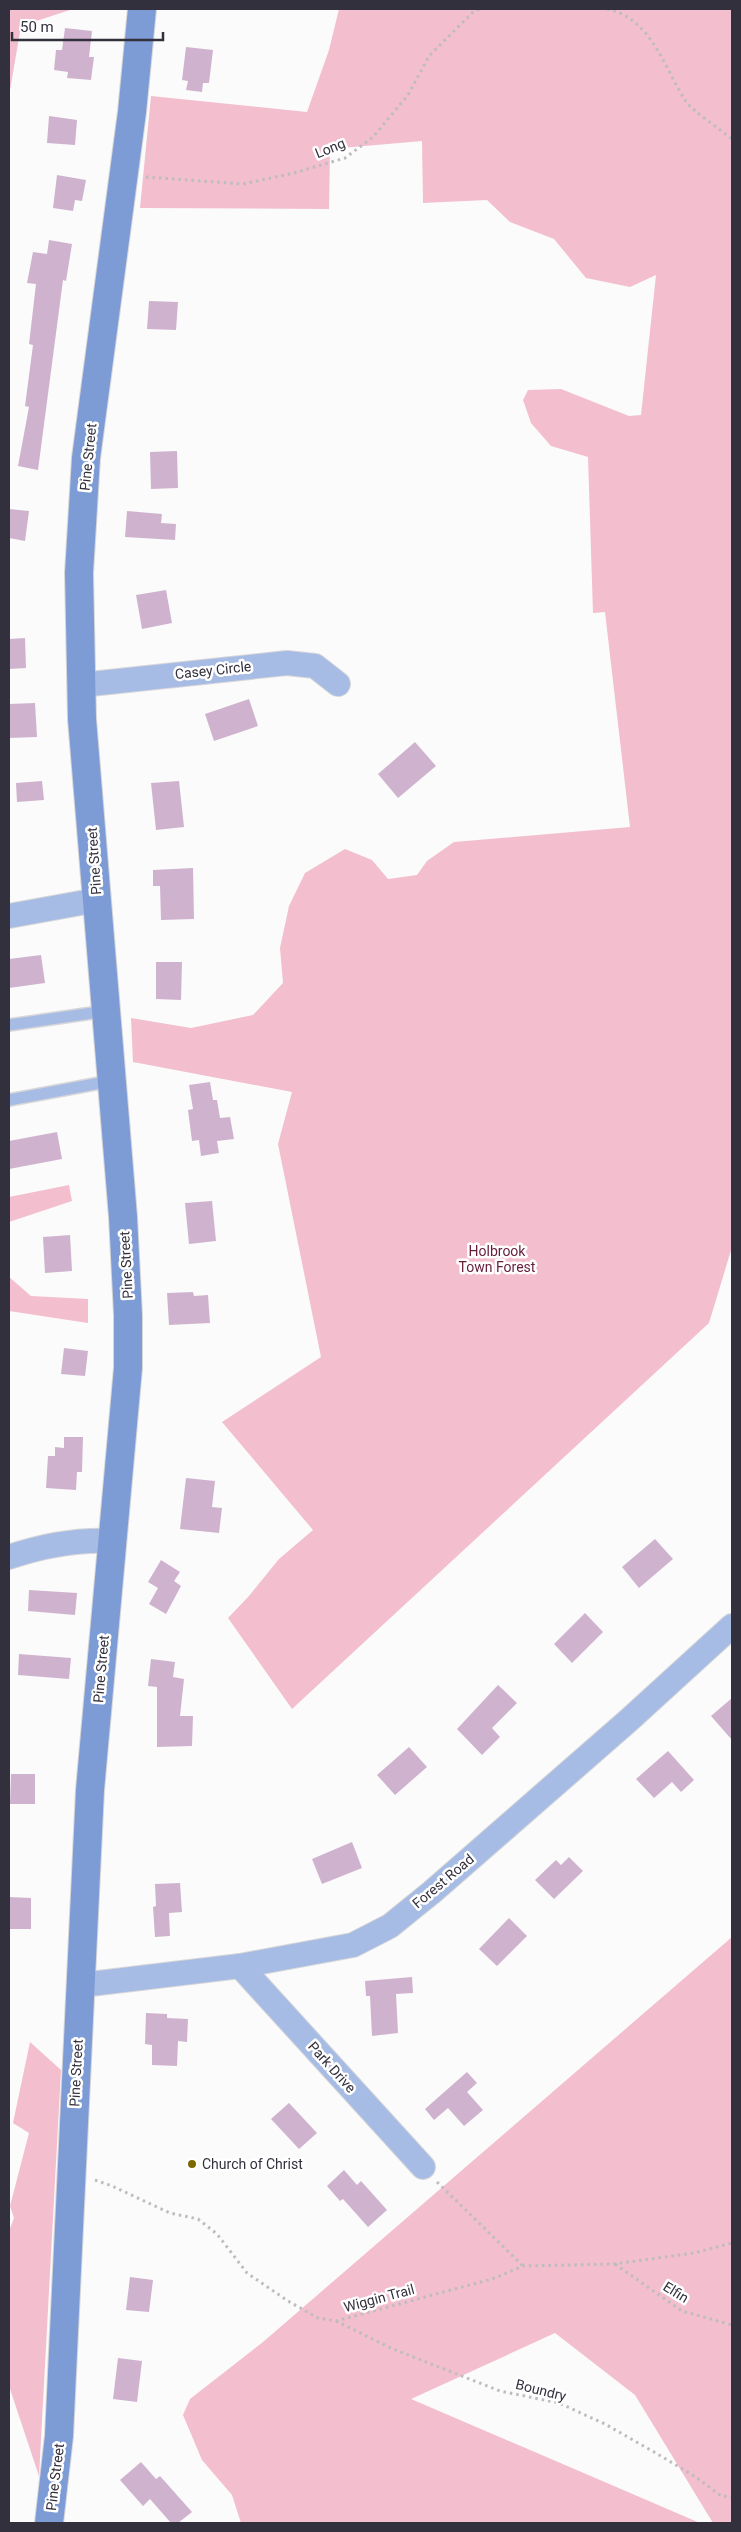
<svg xmlns="http://www.w3.org/2000/svg" width="741" height="2532" font-family="Roboto,sans-serif">
<style>
.green{fill:#f3becd}
.building{fill:#cfb3ce}
.lines{fill:none;stroke-linecap:round;stroke-linejoin:round}
.lane-casing{stroke:#d7d6d9;stroke-width:14}
.street-casing{stroke:#d7d6d9;stroke-width:26}
.secondary-casing{stroke:#d7d6d9;stroke-width:30}
.path{stroke:#bdbcc0;stroke-width:3;stroke-dasharray:2.5 4;stroke-linecap:butt}
.lane{stroke:#a7bce4;stroke-width:11}
.street{stroke:#a7bce4;stroke-width:24}
.secondary{stroke:#7d9cd6;stroke-width:28}
.poi-dot{fill:#7a6a01;stroke:#fff;stroke-width:2}
.labels{text-anchor:middle;stroke-width:5;stroke-linejoin:round;paint-order:stroke}
.street-label{font-size:14px;fill:#33303d;stroke:#fff}
.park-label{font-size:14px;fill:#651d39;stroke:#fff}
.poi-label{font-size:14px;fill:#33303d;stroke:#fff;text-anchor:start}
</style>
<rect width="100%" height="100%" fill="#fbfbfb"/>
<g class="green">
<polygon points="9,9 73,9 21,26 9,96"/>
<polygon points="339,9 732,9 732,1247 709,1323 292,1709 228,1618 249,1596 279,1559 313,1530 222,1422 321,1357 278,1144 292,1092 133,1062 131,1018 191,1028 253,1015 283,983 280,948 289,906 305,873 345,849 372,860 388,879 417,875 427,861 454,842 630,827 605,612 593,613 588,457 551,446 531,423 523,400 528,390 561,389 629,416 641,415 656,275 630,287 586,278 554,239 510,222 487,200 423,203 422,141 330,149 329,209 140,208 151,96 307,112 329,50"/>
<polygon points="69,1185 72,1201 9,1222 9,1197"/>
<polygon points="9,1277 31,1296 88,1299 88,1323 9,1311"/>
<polygon points="732,1937 732,2523 713,2523 635,2395 555,2333 411,2399 700,2523 241,2523 232,2495 202,2460 183,2415 190,2399 263,2342"/>
<polygon points="30,2042 61,2070 39,2476 9,2386 9,2231 14,2218 10,2206 29,2133 13,2123"/>
</g>
<g class="building">
<polygon points="65,28 92,31 89,57 94,57 91,80 67,78 68,72 54,70 56,50 62,50"/>
<polygon points="186,47 213,50 209,83 203,83 202,92 186,90 188,81 182,80"/>
<polygon points="49,116 77,120 75,145 47,143"/>
<polygon points="57,175 86,180 82,201 75,200 73,211 53,208"/>
<polygon points="49,240 72,244 66,281 63,280 38,470 18,466 29,407 25,406 33,345 29,344 36,284 27,283 33,252 47,254"/>
<polygon points="149,301 178,302 176,330 147,329"/>
<polygon points="177,451 178,488 151,489 150,452"/>
<polygon points="9,509 29,511 25,541 9,538"/>
<polygon points="127,511 162,514 161,523 176,524 175,540 125,537"/>
<polygon points="166,590 172,623 142,629 136,595"/>
<polygon points="25,638 26,668 9,669 9,639"/>
<polygon points="249,699 258,726 214,741 205,714"/>
<polygon points="35,703 37,737 9,738 9,704"/>
<polygon points="415,742 436,766 398,798 378,774"/>
<polygon points="42,781 44,800 17,802 16,783"/>
<polygon points="179,781 184,827 156,830 151,783"/>
<polygon points="193,868 194,919 161,920 160,886 153,886 153,870"/>
<polygon points="41,955 45,983 9,988 9,959"/>
<polygon points="156,962 182,962 181,1000 156,999"/>
<polygon points="210,1082 213,1100 217,1100 220,1118 230,1117 234,1139 217,1141 219,1153 201,1156 199,1140 192,1141 188,1110 193,1109 189,1085"/>
<polygon points="57,1132 62,1159 9,1169 9,1141"/>
<polygon points="212,1201 216,1241 189,1244 185,1203"/>
<polygon points="70,1235 72,1271 45,1273 43,1237"/>
<polygon points="193,1292 194,1296 208,1295 210,1323 169,1325 167,1293"/>
<polygon points="64,1348 88,1351 85,1376 61,1374"/>
<polygon points="64,1437 83,1437 82,1472 77,1472 76,1490 46,1488 48,1456 55,1456 55,1447 64,1448"/>
<polygon points="186,1478 215,1481 212,1507 222,1508 219,1533 180,1529"/>
<polygon points="655,1539 673,1559 639,1588 622,1567"/>
<polygon points="161,1560 180,1572 174,1581 181,1586 166,1614 149,1604 158,1588 148,1582"/>
<polygon points="29,1590 77,1593 75,1615 28,1611"/>
<polygon points="585,1613 603,1632 572,1663 554,1644"/>
<polygon points="19,1654 71,1658 69,1679 18,1675"/>
<polygon points="151,1659 175,1662 173,1677 184,1679 180,1716 193,1716 192,1746 157,1747 157,1687 148,1686"/>
<polygon points="498,1685 517,1703 492,1728 500,1737 482,1755 457,1729"/>
<polygon points="732,1698 732,1740 711,1716"/>
<polygon points="409,1747 427,1767 395,1795 377,1775"/>
<polygon points="668,1751 694,1780 681,1792 672,1782 654,1798 636,1779"/>
<polygon points="11,1774 35,1774 35,1804 10,1804"/>
<polygon points="352,1842 362,1868 322,1884 312,1859"/>
<polygon points="569,1857 583,1871 554,1899 535,1880 556,1860 561,1865"/>
<polygon points="180,1883 182,1912 169,1913 170,1936 155,1937 153,1907 156,1906 155,1884"/>
<polygon points="9,1897 31,1898 31,1929 9,1929"/>
<polygon points="509,1918 527,1936 497,1966 479,1949"/>
<polygon points="412,1977 413,1993 396,1994 398,2033 372,2036 370,1996 366,1996 365,1981"/>
<polygon points="146,2013 167,2014 167,2018 188,2019 187,2042 178,2041 177,2066 152,2065 152,2045 145,2044"/>
<polygon points="467,2072 477,2083 467,2092 483,2110 464,2126 448,2108 434,2120 425,2109"/>
<polygon points="289,2103 317,2133 299,2149 271,2119"/>
<polygon points="344,2170 357,2185 361,2181 387,2210 368,2227 343,2199 340,2201 327,2186"/>
<polygon points="130,2277 153,2280 149,2312 126,2310"/>
<polygon points="118,2358 142,2361 137,2402 113,2399"/>
<polygon points="141,2462 156,2479 160,2476 192,2512 178,2523 171,2523 150,2499 143,2506 120,2480"/>
</g>
<g class="lines">
<defs>
<g id="lane">
<polyline points="9,1025 106,1011"/>
<polyline points="9,1100 111,1081"/>
</g>
<g id="street">
<polyline points="81,685 287,663 315,666 338,684"/>
<polyline points="9,916 97,900"/>
<path d="M9,1557C44,1545 76,1539 113,1541"/>
<polyline points="240,1966 423,2167"/>
<polyline points="82,1985 240,1966 353,1945 390,1926 432,1892 629,1720 732,1626"/>
</g>
<polyline id="secondary" points="49,2523 59,2436 90,1790 128,1368 128,1315 123,1217 82,719 79,573 86,458 132,112 142,9"/>
</defs>
<use href="#lane" class="lane-casing"/>
<use href="#street" class="street-casing"/>
<use href="#secondary" class="secondary-casing"/>
<g class="path">
<path d="M607,9C653,19 664,69 687,103C694,112 721,130 732,139"/>
<polyline points="146,177 243,184 294,173 345,158 373,137 408,95 429,56 474,11 480,9"/>
<polyline points="95,2180 112,2186 170,2213 198,2219 217,2234 247,2273 288,2301 318,2318 336,2321 492,2279 523,2266 614,2264 694,2253 732,2243"/>
<polyline points="437,2182 523,2266"/>
<polyline points="615,2264 682,2311 732,2325"/>
<polyline points="336,2321 393,2349 500,2391 559,2403 605,2424 654,2452 696,2477 721,2496 732,2497"/>
</g>
<use href="#lane" class="lane"/>
<use href="#street" class="street"/>
<use href="#secondary" class="secondary"/>
</g>
<circle class="poi-dot" cx="192" cy="2164" r="5"/>
<g class="labels">
<g class="street-label">
<text transform="translate(330 148) rotate(-22)" y="5">Long</text>
<text transform="translate(88 457) rotate(-84)" y="5">Pine Street</text>
<text transform="translate(213 670) rotate(-6)" y="5">Casey Circle</text>
<text transform="translate(94 861) rotate(-94)" y="5">Pine Street</text>
<text transform="translate(126 1265) rotate(-93)" y="5">Pine Street</text>
<text transform="translate(101 1669) rotate(-85)" y="5">Pine Street</text>
<text transform="translate(443 1881) rotate(-40)" y="5">Forest Road</text>
<text transform="translate(332 2067) rotate(48)" y="5">Park Drive</text>
<text transform="translate(76 2073) rotate(-87)" y="5">Pine Street</text>
<text transform="translate(676 2292) rotate(32)" y="5">Elfin</text>
<text transform="translate(379 2298) rotate(-15)" y="5">Wiggin Trail</text>
<text transform="translate(541 2390) rotate(14)" y="5">Boundry</text>
<text transform="translate(55 2477) rotate(-83)" y="5">Pine Street</text>
</g>
<g class="park-label">
<text x="497" y="1256">Holbrook<tspan x="497" dy="16">Town Forest</tspan></text>
</g>
<g class="poi-label">
<text x="202" y="2169">Church of Christ</text>
</g>
</g>
<rect width="741" height="2532" fill="none" stroke="#33303d" stroke-width="20"/>
<path d="M12 32v8h151v-8" fill="none" stroke="#33303d" stroke-width="2.5"/>
<text x="20" y="32" font-size="15" fill="#33303d" stroke="#ffffff" stroke-width="4" paint-order="stroke">50 m</text>
</svg>
